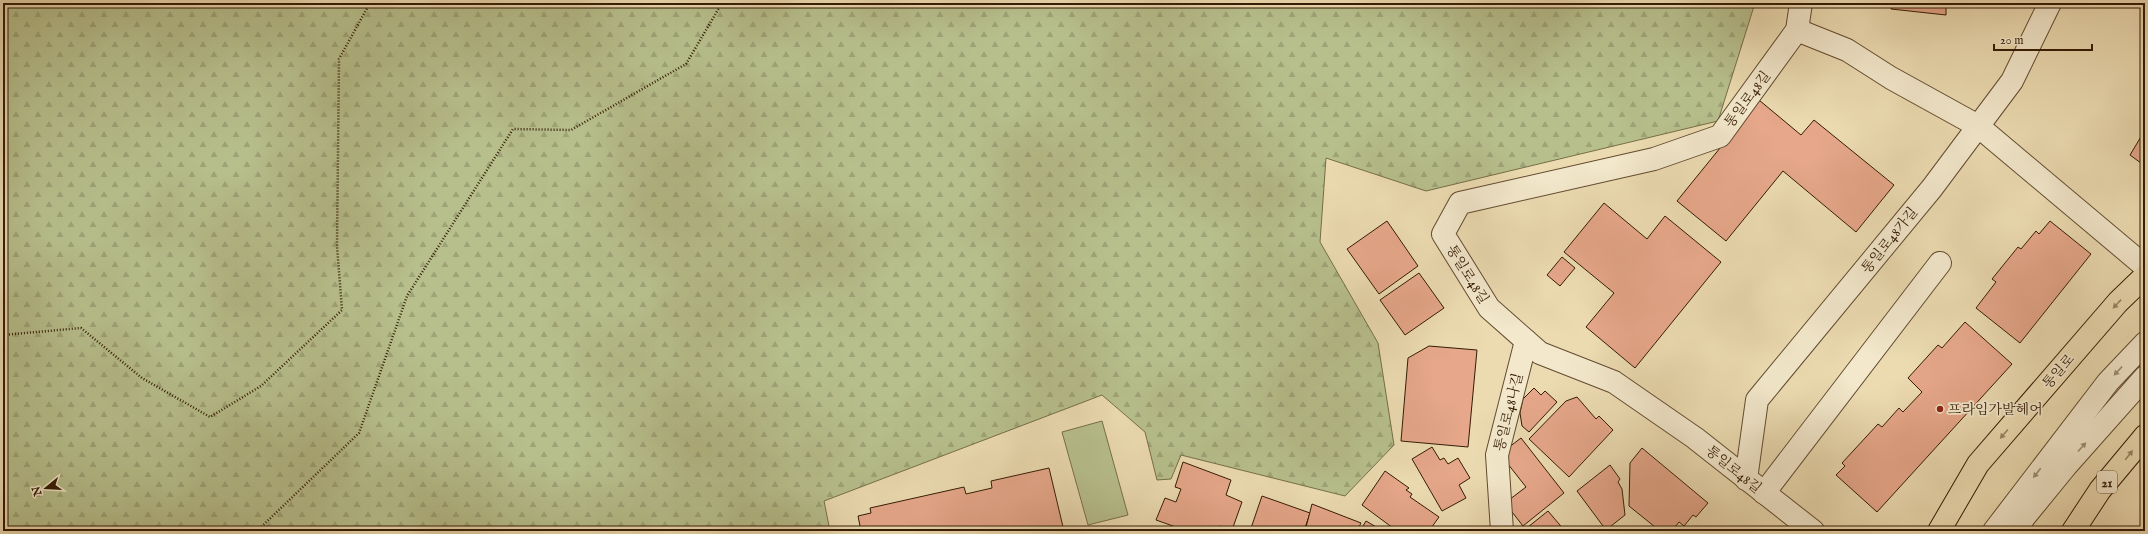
<svg xmlns="http://www.w3.org/2000/svg" width="2148" height="534" font-family="'IM FELL English','Noto Serif KR',serif">
<style>
.grass{fill:#b7c08d;stroke:#766e49}
.forest{fill:url(#forest-firs);stroke:#766e49}
.building{fill:#e6a78a;stroke:#341b05}
.lines{fill:none;stroke-linecap:round;stroke-linejoin:round}
.minor-casing{stroke:#624b30;stroke-width:24}
.major-casing{stroke:#341b05;stroke-width:24}
.path{stroke:#341b05;stroke-width:2.5;stroke-dasharray:1 2;stroke-linecap:butt}
.minor{stroke:#f3e8cc;stroke-width:22}
.major{stroke:#ecdbb1;stroke-width:22}
.oneway{fill:#998564}
.oneway2{fill:#9d8c72}
.poi-dot{fill:#8f2418;stroke:#f3e8cc;stroke-width:1.5}
.labels{text-anchor:middle;stroke-width:3.5;stroke-linejoin:round;paint-order:stroke}
.shield{fill:#f3e8cc;stroke:#6d5841;stroke-width:1}
.shield-label{font-size:13px;font-weight:bold;fill:#341b05}
.street-label{font-size:14px;fill:#341b05;stroke:#f3e8cc}
.poi-label{font-size:14px;fill:#341b05;stroke:#f3e8cc;text-anchor:start}
</style>
<defs>
<pattern id="forest-firs" width="22" height="20" patternUnits="userSpaceOnUse"><rect width="22" height="20" fill="#b7c08d"/><path d="M5 1l3.5 6h-7zM16 11l3.5 6h-7z" fill="#9ea478"/></pattern>
</defs>
<rect width="100%" height="100%" fill="#ecdbb1"/>
<filter id="stains"><feTurbulence type="fractalNoise" baseFrequency=".005" numOctaves="4"/><feColorMatrix values="0 0 0 0 .2 0 0 0 0 .09 0 0 0 0 .02 0 0 0 .5 -.17"/></filter>
<radialGradient id="worn" r=".72"><stop offset=".6" stop-color="#630" stop-opacity="0"/><stop offset="1" stop-color="#630" stop-opacity=".3"/></radialGradient>
<polygon class="grass" points="1102,421 1128,515 1088,525 1062,432"/>
<polygon class="forest" points="3,3 1755,3 1718,121 1426,191 1326,158 1320,242 1378,343 1394,445 1345,496 1181,455 1171,479 1157,480 1145,432 1102,395 824,501 830,531 3,531"/>
<g class="building">
<polygon points="1891,3 1946,3 1946,15 1891,9"/>
<polygon points="1759,100 1801,135 1814,120 1894,185 1856,232 1783,171 1726,241 1677,201"/>
<polygon points="2145,130 2145,166 2130,155"/>
<polygon points="1604,203 1647,239 1665,216 1721,262 1635,368 1586,327 1614,293 1564,252"/>
<polygon points="1387,221 1418,266 1379,294 1347,249"/>
<polygon points="2050,221 2091,254 2020,343 1976,308 1996,282 1992,279 2018,247 2021,249 2036,231 2039,234"/>
<polygon points="1562,257 1575,268 1560,286 1547,275"/>
<polygon points="1419,273 1444,308 1405,335 1380,300"/>
<polygon points="1965,322 2012,364 1877,512 1836,475 1845,466 1842,463 1878,424 1882,427 1899,408 1903,412 1922,392 1908,378 1938,345 1942,348"/>
<polygon points="1429,346 1477,350 1468,447 1401,441 1408,358"/>
<polygon points="1534,388 1541,395 1545,391 1557,402 1529,432 1522,426 1520,413 1523,399"/>
<polygon points="1577,397 1596,419 1599,416 1613,430 1569,477 1529,439 1566,401"/>
<polygon points="1521,438 1564,493 1523,526 1505,503 1526,487 1500,454"/>
<polygon points="1432,447 1440,460 1444,458 1448,464 1458,458 1470,478 1459,485 1466,498 1442,511 1412,459"/>
<polygon points="1642,448 1708,503 1696,517 1693,515 1684,526 1679,522 1672,531 1660,531 1629,506 1630,463"/>
<polygon points="1183,462 1231,480 1226,495 1242,502 1232,530 1220,526 1219,531 1187,531 1156,520 1165,498 1176,502 1181,489 1175,487"/>
<polygon points="1610,465 1620,479 1618,482 1622,489 1625,515 1606,530 1577,491"/>
<polygon points="1049,468 1064,531 861,531 858,516 871,513 870,508 964,487 966,494 992,488 991,481"/>
<polygon points="1385,471 1409,488 1406,490 1412,494 1410,497 1439,517 1429,531 1397,531 1362,505"/>
<polygon points="1262,496 1310,513 1304,531 1250,531"/>
<polygon points="1312,504 1361,523 1357,531 1305,531"/>
<polygon points="1548,511 1565,531 1523,531"/>
<polygon points="1366,521 1383,531 1360,531"/>
</g>
<g class="lines">
<defs>
<g id="minor">
<polyline points="1801,3 1797,30 1720,136 1654,159 1460,203 1443,234 1489,308 1540,353 1614,382 1695,438 1813,531"/>
<polyline points="1797,30 1847,50 1891,78 1978,126 2141,263"/>
<polyline points="1746,479 1757,400 1932,188 2012,81 2050,3"/>
<polyline points="1764,493 1940,263"/>
<polyline points="1502,531 1497,455 1526,341"/>
<polyline points="1994,531 2108,382 2145,343"/>
<polyline points="2013,531 2066,466 2145,377"/>
</g>
<g id="major">
<polyline points="1939,531 1978,464 2118,302 2145,276"/>
<polyline points="2073,531 2100,490 2145,436"/>
</g>
</defs>
<use href="#minor" class="minor-casing"/>
<use href="#major" class="major-casing"/>
<g class="path">
<polyline points="3,335 81,328 142,378 210,417 261,386 342,310 337,246 339,59 370,3"/>
<polyline points="257,531 359,433 407,296 513,129 571,130 686,64 722,3"/>
</g>
<use href="#minor" class="minor"/>
<use href="#major" class="major"/>
</g>
<defs><path id="oneway-solid" d="M-6-.8H1V-3.2L6.5 0L1 3.2V.8H-6Z"/></defs>
<g class="oneway">
<use href="#oneway-solid" transform="translate(2117 304) rotate(133)"/>
<use href="#oneway-solid" transform="translate(2004 434) rotate(131)"/>
<use href="#oneway-solid" transform="translate(2129 455) rotate(-51)"/>
</g>
<g class="oneway2">
<use href="#oneway-solid" transform="translate(2118 371) rotate(133)"/>
<use href="#oneway-solid" transform="translate(2082 447) rotate(-48)"/>
<use href="#oneway-solid" transform="translate(2037 473) rotate(128)"/>
</g>
<circle class="poi-dot" cx="1940" cy="409" r="4"/>
<g class="labels">
<rect class="shield" x="2097" y="471" width="20" height="22" rx="3"/>
<g class="shield-label">
<text x="2107" y="487">21</text>
</g>
<g class="street-label">
<text transform="translate(1747 99) rotate(-53)" y="5">통일로48길</text>
<text transform="translate(1889 240) rotate(-51)" y="5">통일로48가길</text>
<text transform="translate(1468 274) rotate(58)" y="5">통일로48길</text>
<text transform="translate(2058 371) rotate(-49)" y="5">통일로</text>
<text transform="translate(1508 412) rotate(-76)" y="5">통일로48나길</text>
<text transform="translate(1734 469) rotate(39)" y="5">통일로48길</text>
</g>
<g class="poi-label">
<text x="1948" y="414">프라임가발헤어</text>
</g>
</g>
<rect width="2148" height="534" fill="none" stroke="#ecdbb1" stroke-width="16"/>
<rect x="4" y="4" width="2140" height="526" fill="none" stroke="#341b05" stroke-width="2"/>
<rect x="8" y="8" width="2132" height="518" fill="none" stroke="#341b05"/>
<g transform="translate(46 488) rotate(252)" stroke="#f3e8cc" stroke-width="3" paint-order="stroke">
<path d="M0-3L7 15L0 10L-7 15Z" fill="#341b05"/>
<text y="-6" font-size="11" font-weight="bold" text-anchor="middle" fill="#341b05">N</text>
</g>
<path d="M1994 44v6h98v-6" fill="none" stroke="#341b05" stroke-width="2"/>
<text x="2000" y="44" font-size="12" fill="#341b05" stroke="#f3e8cc" stroke-width="3" paint-order="stroke">20 m</text>
<rect width="100%" height="100%" filter="url(#stains)"/>
<rect width="100%" height="100%" fill="url(#worn)"/>
</svg>
